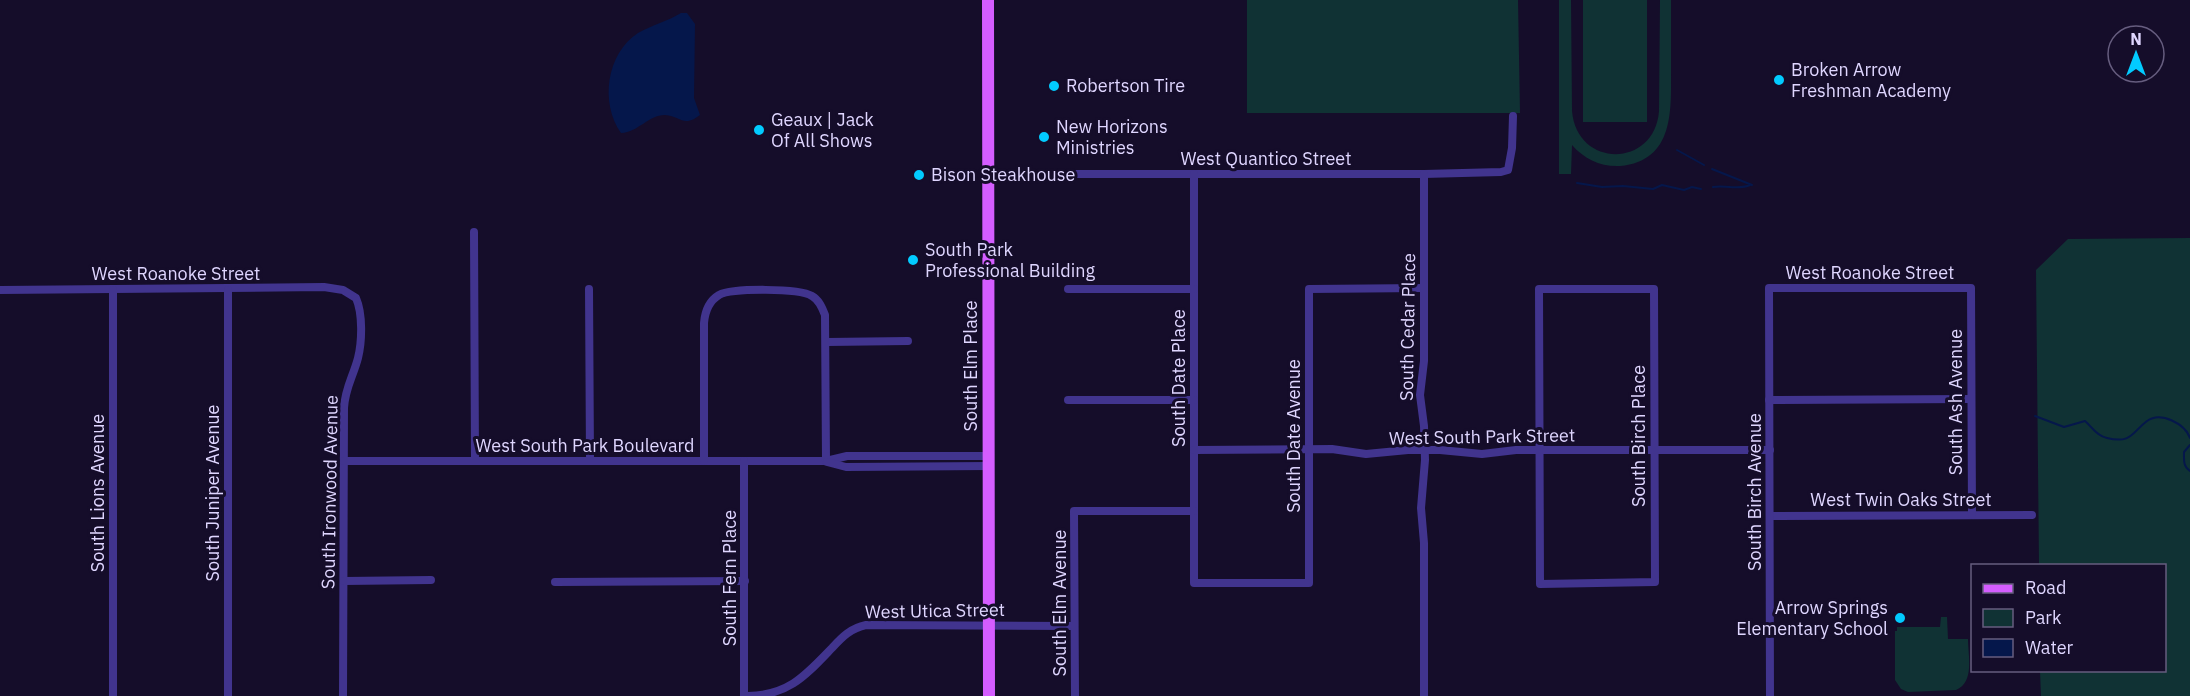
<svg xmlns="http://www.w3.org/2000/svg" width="2190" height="696" font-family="'IBM Plex Sans',sans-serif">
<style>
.green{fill:#103234}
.water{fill:#05174b}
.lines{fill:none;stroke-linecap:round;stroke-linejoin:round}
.stream{stroke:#05174b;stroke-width:2}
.minor{stroke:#41348e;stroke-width:8}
.primary{stroke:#d45dff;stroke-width:12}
.poi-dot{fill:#02cbff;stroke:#150d2a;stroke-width:2}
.labels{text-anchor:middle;stroke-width:6;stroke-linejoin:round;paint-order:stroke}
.poi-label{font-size:18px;fill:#dfd6ff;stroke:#150d2a;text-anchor:start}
.street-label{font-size:18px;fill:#dfd6ff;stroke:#150d2a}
</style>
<rect width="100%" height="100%" fill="#150d2a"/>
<g class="green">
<polygon points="1247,0 1518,0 1520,113 1247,113"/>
<path d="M1559,0H1571L1572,111C1577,169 1655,168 1659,111L1660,0H1671C1671,23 1671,46 1671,69C1671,109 1675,161 1620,166C1601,167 1584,159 1572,145L1571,174H1559Z"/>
<rect x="1583" y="0" width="64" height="122"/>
<polygon points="2190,238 2190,696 2041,696 2040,671 2164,670 2164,566 2039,565 2036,270 2068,239"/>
<path d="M1941,617H1947L1948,639H1968C1968,656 1975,682 1956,690L1908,692L1901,689L1895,680V631H1897V627H1940Z"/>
</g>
<path class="water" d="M681,13H687L695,24L694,98L700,115C683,128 681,116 665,115C648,115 639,132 621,133C600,103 606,54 638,33C652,25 668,21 681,13Z"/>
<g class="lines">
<g class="stream">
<polyline points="1677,150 1704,165"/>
<polyline points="1712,169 1752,185"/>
<polyline points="1577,183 1602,187 1623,186 1653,189 1662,185 1684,190 1692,187 1701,189"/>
<path d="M1713,187C1726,185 1740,190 1750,185"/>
<path d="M2035,416L2064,427L2085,421C2092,427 2097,436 2107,438C2132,444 2132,432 2147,421C2161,411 2185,424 2190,438"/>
<path d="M2190,445L2184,452C2184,461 2183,466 2190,471"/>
</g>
<g class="minor">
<polyline points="988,174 1424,174 1501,172 1508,170 1512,148 1513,116"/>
<polyline points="1194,174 1194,583 1309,583 1309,289 1424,288"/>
<polyline points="1424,174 1424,361 1420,395 1424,426 1425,460 1421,508 1424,543 1424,696"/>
<polyline points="474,232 475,461"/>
<polyline points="589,289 590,461"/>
<polyline points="1068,289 1194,289"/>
<polygon points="1539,289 1654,289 1655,582 1540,584"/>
<path d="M0,290L324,287L343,290L356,298C363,314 362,342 358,358C353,377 345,388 344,408L343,696"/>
<polyline points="827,342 908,341"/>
<polyline points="1068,400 1194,400"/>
<polyline points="1769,400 1971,399"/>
<polyline points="1194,450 1332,449 1366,454 1408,450 1440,450 1482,454 1516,450 1770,450"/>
<polyline points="344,461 826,461 847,456 989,456"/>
<path d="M704,461V323C705,311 709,301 719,295C732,288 799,288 812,296C819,300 822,307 825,315L826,461"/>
<polyline points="827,462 846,467 989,466"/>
<polyline points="1770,516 2032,515"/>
<polyline points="344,581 431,580"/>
<polyline points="555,582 745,581"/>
<polyline points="113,696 113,290"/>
<polyline points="228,696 228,290"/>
<polyline points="744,696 744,461"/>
<path d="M748,696C789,695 805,676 832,648C842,637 851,628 866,625L1074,626"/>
<polyline points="1075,696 1074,511 1194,511"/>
<polyline points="1770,696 1769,288 1971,288 1972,515"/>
</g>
<polyline class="primary" points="988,0 989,696"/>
</g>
<g class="poi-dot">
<circle cx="1779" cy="80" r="6"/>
<circle cx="1054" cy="86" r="6"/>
<circle cx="759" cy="130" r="6"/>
<circle cx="1044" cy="137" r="6"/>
<circle cx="919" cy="175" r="6"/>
<circle cx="913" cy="260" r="6"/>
<circle cx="1900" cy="618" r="6"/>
</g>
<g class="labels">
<g class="poi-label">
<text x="1791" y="76">Broken Arrow<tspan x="1791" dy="21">Freshman Academy</tspan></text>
<text x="1066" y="92">Robertson Tire</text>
<text x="771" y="126">Geaux | Jack<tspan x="771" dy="21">Of All Shows</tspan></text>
<text x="1056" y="133">New Horizons<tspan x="1056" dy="21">Ministries</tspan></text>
<text x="931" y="181">Bison Steakhouse</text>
<text x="925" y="256">South Park<tspan x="925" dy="21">Professional Building</tspan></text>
<text x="1888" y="614" text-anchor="end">Arrow Springs<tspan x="1888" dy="21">Elementary School</tspan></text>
</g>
<g class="street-label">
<text x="1266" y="165">West Quantico Street</text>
<text x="1870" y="279">West Roanoke Street</text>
<text x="176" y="280">West Roanoke Street</text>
<text transform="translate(1408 327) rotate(-89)" y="6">South Cedar Place</text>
<text transform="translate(971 366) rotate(-90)" y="6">South Elm Place</text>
<text transform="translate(1179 378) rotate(-90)" y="6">South Date Place</text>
<text transform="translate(1956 402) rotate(-90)" y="6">South Ash Avenue</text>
<text transform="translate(1294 436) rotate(-90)" y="6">South Date Avenue</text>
<text transform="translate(1639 436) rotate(-90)" y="6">South Birch Place</text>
<text transform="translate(1482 437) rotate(-1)" y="6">West South Park Street</text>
<text x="585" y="452">West South Park Boulevard</text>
<text transform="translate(330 492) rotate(-89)" y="6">South Ironwood Avenue</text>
<text transform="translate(1755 492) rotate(-90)" y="6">South Birch Avenue</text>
<text transform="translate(98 493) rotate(-90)" y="6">South Lions Avenue</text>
<text transform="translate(213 493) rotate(-90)" y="6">South Juniper Avenue</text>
<text x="1901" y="506">West Twin Oaks Street</text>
<text transform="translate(730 578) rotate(-90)" y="6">South Fern Place</text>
<text transform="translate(1060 603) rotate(-90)" y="6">South Elm Avenue</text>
<text transform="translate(935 611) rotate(-1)" y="6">West Utica Street</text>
</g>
</g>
<rect x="1971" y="564" width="195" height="108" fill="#150d2a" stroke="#665d7f" stroke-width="1.5"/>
<rect x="1983" y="584" width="30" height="9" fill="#d45dff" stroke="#665d7f" stroke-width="1.5"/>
<text x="2025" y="594" font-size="18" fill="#dfd6ff">Road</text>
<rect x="1983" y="609" width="30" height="18" fill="#103234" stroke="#665d7f" stroke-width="1.5"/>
<text x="2025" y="624" font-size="18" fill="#dfd6ff">Park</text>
<rect x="1983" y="639" width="30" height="18" fill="#05174b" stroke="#665d7f" stroke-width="1.5"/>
<text x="2025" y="654" font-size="18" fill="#dfd6ff">Water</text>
<g transform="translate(2136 54)"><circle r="28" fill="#150d2a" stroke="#665d7f" stroke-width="1.5"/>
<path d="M0-4.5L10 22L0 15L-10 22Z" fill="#02cbff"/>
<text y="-9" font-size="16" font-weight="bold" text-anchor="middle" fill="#dfd6ff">N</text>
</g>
</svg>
